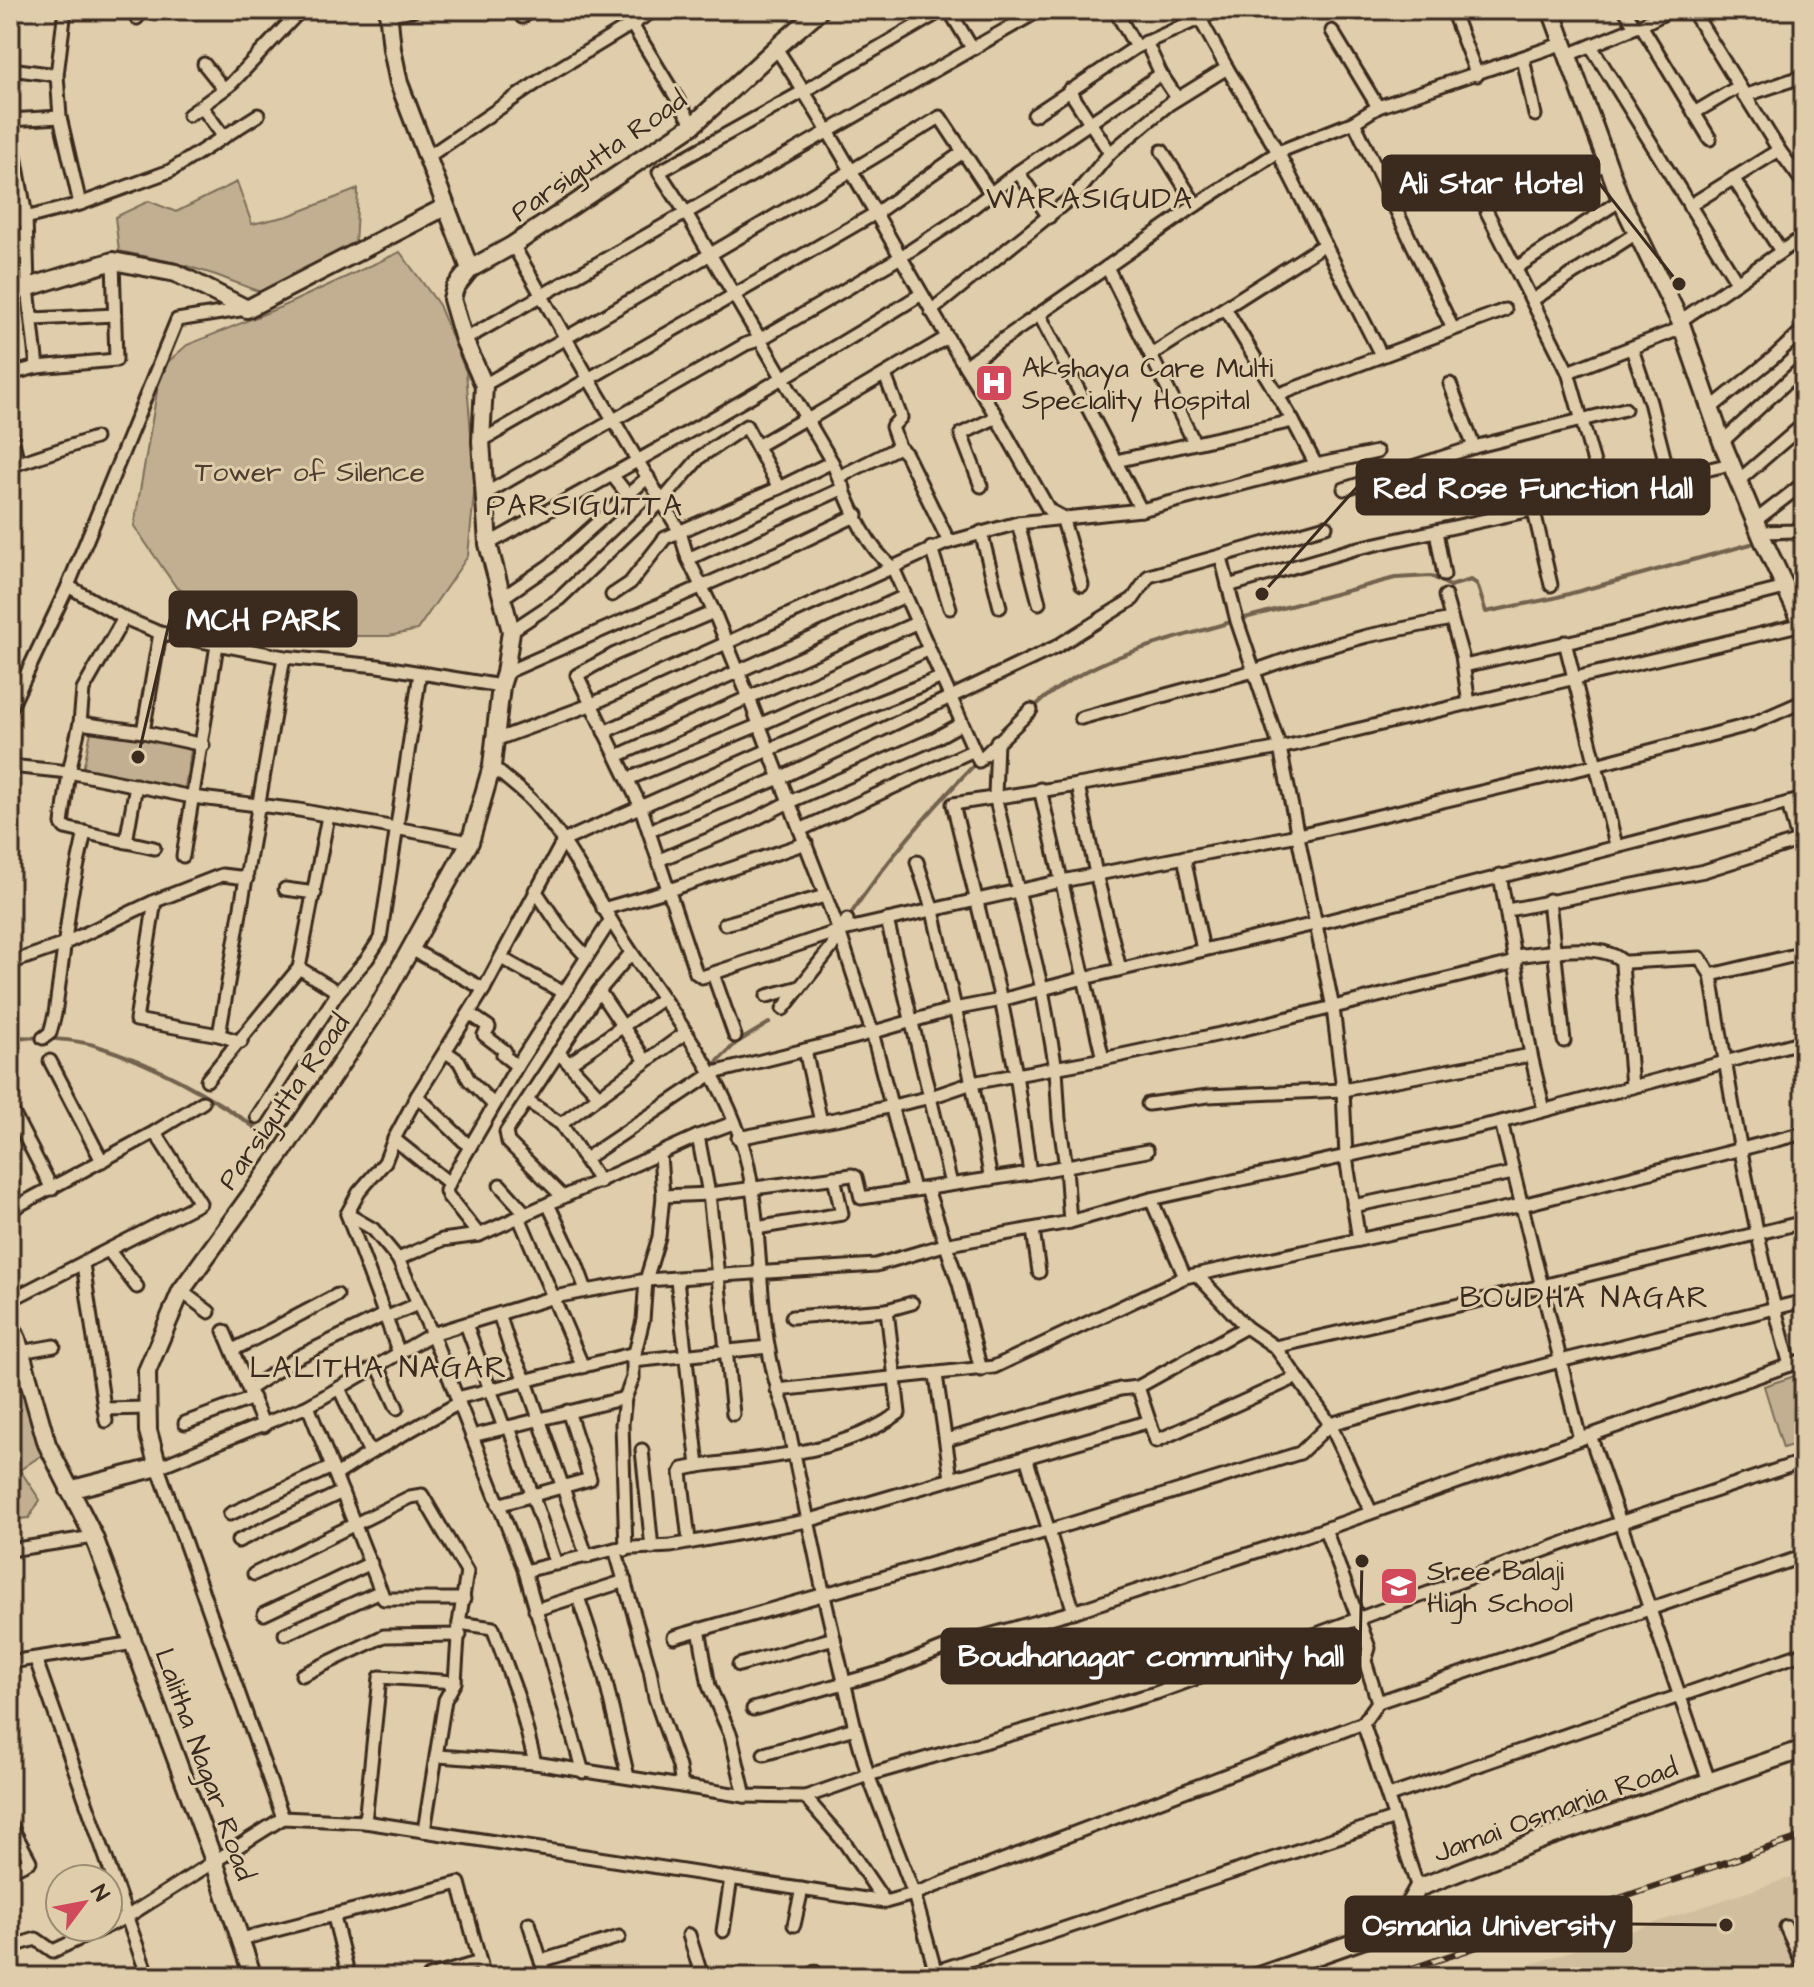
<svg xmlns="http://www.w3.org/2000/svg" width="1814" height="1987" font-family="'Architects Daughter',sans-serif">
<style>
.built{fill:#d1be9e}
.green{fill:#c2af91;stroke:#7e6c58;stroke-width:2}
.lines{fill:none;stroke-linecap:round;stroke-linejoin:round}
.stream{stroke:#73624e;stroke-width:4}
.street-casing{stroke:#3b2a1e;stroke-width:17}
.secondary-casing{stroke:#3b2a1e;stroke-width:22}
.street{stroke:#e0cdab;stroke-width:11}
.secondary{stroke:#e0cdab;stroke-width:16}
.rail-casing{stroke:#3b2a1e;stroke-width:7}
.rail{stroke:#e0cdab;stroke-width:4;stroke-dasharray:12;stroke-linecap:butt}
.labels{text-anchor:middle;stroke-width:6;stroke-linejoin:round;paint-order:stroke}
.street-label{font-size:28px;fill:#3b2a1e;stroke:#e0cdab}
.poi-label{font-size:28px;fill:#3b2a1e;stroke:#e0cdab;text-anchor:start}
.park-label{font-size:28px;fill:#4f3e2f;stroke:#e0cdab}
.neighbourhood-label{font-size:30px;letter-spacing:2px;fill:#3b2a1e;stroke:#e0cdab}
.leader{fill:none;stroke:#3b2a1e;stroke-width:3}
.callout-dot{fill:#3b2a1e;stroke:#e0cdab;stroke-width:3}
.callout{fill:#3b2a1e;stroke:#3b2a1e;stroke-width:3}
.callout-label{font-size:30px;text-anchor:middle;font-weight:bold;fill:#fff}
</style>
<rect width="100%" height="100%" fill="#e0cdab"/>
<filter id="ink" filterUnits="userSpaceOnUse"><feTurbulence type="fractalNoise" baseFrequency=".0125" numOctaves="2"/><feDisplacementMap in="SourceGraphic" scale="16" xChannelSelector="R" yChannelSelector="G"/><feConvolveMatrix kernelMatrix="1 2 1 2 8 2 1 2 1" color-interpolation-filters="sRGB"/></filter>
<g filter="url(#ink)">
<polygon class="built" points="1804,1873 1804,1977 1493,1977"/>
<g class="green">
<polygon points="237,182 252,224 288,216 358,189 355,246 268,295 216,275 173,262 119,251 115,217 149,201 176,212"/>
<polygon points="400,252 439,305 466,372 475,483 468,556 417,630 389,636 271,636 176,587 134,526 161,368 187,345 281,307"/>
<polygon points="93,722 192,744 184,793 83,770"/>
<polygon points="13,1343 46,1452 20,1470 40,1500 29,1518 10,1520 10,1344"/>
<polygon points="1804,1373 1804,1441 1783,1448 1764,1386"/>
</g>
<g class="lines">
<g class="stream">
<polyline points="1776,539 1784,538 1804,542"/>
<polyline points="1241,619 1395,578 1431,576 1450,586 1471,580 1477,584 1486,612 1554,598 1751,544"/>
<path d="M1033,708C1088,657 1161,643 1231,622"/>
<path d="M848,918C886,861 929,811 977,762"/>
<path d="M10,1037C32,1037 76,1039 97,1046C161,1066 219,1100 272,1140"/>
<polyline points="715,1064 736,1043 769,1023"/>
</g>
<defs>
<g id="street">
<polyline points="65,10 57,75 60,117 80,204"/>
<polyline points="134,10 137,18"/>
<polyline points="623,10 693,125"/>
<polyline points="949,10 972,48"/>
<polyline points="1115,10 1136,47"/>
<polyline points="1195,10 1227,68 1278,152 1381,355"/>
<polyline points="1625,10 1635,27"/>
<polyline points="1692,10 1779,150 1804,184"/>
<polyline points="1453,13 1477,75"/>
<polyline points="389,14 414,10"/>
<polyline points="522,17 534,10"/>
<polyline points="1641,25 1710,139"/>
<polyline points="1332,31 1378,107"/>
<polyline points="1591,46 1737,282"/>
<path d="M776,48C855,168 918,296 997,417L961,434L981,486"/>
<polyline points="1568,55 1641,25 1671,10"/>
<polyline points="1523,58 1535,115"/>
<polyline points="204,64 224,89"/>
<polyline points="18,70 57,75"/>
<polyline points="1161,74 1177,98"/>
<polyline points="1069,90 1110,153"/>
<polyline points="1744,96 1804,76"/>
<polyline points="201,106 224,137"/>
<polyline points="1694,113 1738,87"/>
<polyline points="189,115 230,85 301,10"/>
<polyline points="1034,115 1136,47 1219,10"/>
<polyline points="10,120 60,117"/>
<polyline points="1354,122 1453,329"/>
<polyline points="10,128 26,216 28,288 37,367"/>
<polyline points="1162,151 1196,205"/>
<polyline points="429,156 548,75 655,10"/>
<polyline points="1018,172 1049,217"/>
<polyline points="1733,178 1781,251"/>
<polyline points="1555,181 1608,164"/>
<polyline points="1689,206 1779,150"/>
<polyline points="1487,212 1568,372"/>
<polyline points="10,222 80,204 170,171 258,115"/>
<polyline points="513,245 589,379 680,532 688,559 714,612 749,698 839,931 872,1032 913,1189"/>
<polyline points="1107,267 1194,442"/>
<polyline points="1516,268 1621,200"/>
<polyline points="1534,299 1638,232"/>
<polyline points="1225,308 1293,421 1316,465"/>
<polyline points="931,311 1077,193 1110,153 1169,104 1227,68"/>
<polyline points="1039,314 1141,510"/>
<polyline points="34,319 115,315"/>
<polyline points="1680,321 1804,236"/>
<polyline points="1682,328 1568,372 1603,494 1731,464"/>
<polyline points="464,340 1040,10"/>
<polyline points="1632,349 1650,402 1670,480"/>
<polyline points="1151,355 1325,244"/>
<polyline points="965,366 1196,205 1278,152 1354,122 1378,107 1564,43"/>
<polyline points="10,374 37,367 116,360 113,261"/>
<polyline points="1450,384 1474,447"/>
<path d="M484,385C637,297 790,209 940,117L991,194"/>
<polyline points="1277,395 1505,310"/>
<polyline points="1711,408 1773,358 1804,329"/>
<polyline points="993,411 1049,510 1062,517 1082,585"/>
<polyline points="809,419 946,338"/>
<polyline points="10,429 18,463"/>
<polyline points="481,441 876,213 963,152"/>
<polyline points="1722,442 1804,366"/>
<polyline points="757,446 806,418"/>
<polyline points="899,447 906,454 949,542"/>
<polyline points="1116,461 1293,421"/>
<path d="M832,462C848,498 861,542 893,568L979,761"/>
<polyline points="10,466 95,438"/>
<polyline points="612,475 627,494"/>
<polyline points="839,477 899,447 892,427 901,417 885,375"/>
<polyline points="1738,481 1804,424"/>
<polyline points="1344,489 1474,447 1625,409"/>
<polyline points="485,494 746,344 759,340 899,258 954,222 1018,172 1161,74 1146,42"/>
<polyline points="1534,511 1551,585"/>
<polyline points="1755,521 1804,483"/>
<polyline points="1018,523 1039,603"/>
<polyline points="1436,531 1444,575"/>
<polyline points="981,532 1000,607"/>
<polyline points="1760,532 1794,531 1804,525"/>
<path d="M488,544C634,463 779,383 920,295"/>
<polyline points="931,548 950,608"/>
<polyline points="1221,557 1237,621 1280,748 1333,1008 1343,1090 1346,1157 1359,1240"/>
<polyline points="688,559 844,488"/>
<polyline points="68,586 124,618 160,633 284,657 378,666 501,686"/>
<polyline points="1228,586 1354,549 1603,494"/>
<polyline points="612,595 630,583 665,538 779,488 832,462 686,213 659,172 804,91 943,10"/>
<polyline points="1445,596 1462,656 1469,704"/>
<polyline points="502,598 550,565 648,477"/>
<polyline points="714,612 615,654 577,675 640,805 696,973 702,977 839,931 887,920 1062,881 1298,835 1596,765 1752,724 1804,701"/>
<polyline points="124,618 83,690 80,723 69,772 62,824 65,828 154,848"/>
<polyline points="511,631 559,599 663,500 700,457 746,426 779,488"/>
<polyline points="1565,642 1616,845"/>
<polyline points="1464,666 1613,632 1785,588"/>
<polyline points="505,673 780,552 857,515"/>
<polyline points="10,709 68,586 177,320 246,309"/>
<polyline points="1081,718 1254,671 1305,653 1367,636 1451,619"/>
<polyline points="80,723 143,732 203,745"/>
<polyline points="143,732 160,633"/>
<polyline points="604,732 905,596"/>
<polyline points="495,740 590,705 946,543 1018,523 1141,510 1316,465 1377,452"/>
<polyline points="997,741 995,796 1042,989 1056,1069 1059,1119 1066,1167 1070,1222"/>
<polyline points="985,755 1031,710"/>
<polyline points="617,756 916,623"/>
<polyline points="10,766 69,772 192,797 299,810 470,842"/>
<path d="M492,766C505,778 521,789 533,802C571,844 595,898 626,944C671,1013 731,1084 748,1166C765,1247 755,1333 785,1411L824,1596L855,1728L868,1775L914,1894L937,1977"/>
<polyline points="628,779 759,725 928,650"/>
<polyline points="1078,785 1096,874 1120,969"/>
<polyline points="1040,789 1103,1059"/>
<polyline points="1788,803 1804,862"/>
<polyline points="800,830 974,750"/>
<polyline points="649,831 780,778 1056,647 1133,599 1149,576 1326,526"/>
<polyline points="126,842 136,785"/>
<polyline points="183,856 217,645"/>
<polyline points="1184,857 1203,950"/>
<polyline points="659,860 746,824 789,802 934,739 961,724"/>
<polyline points="917,862 933,911 972,1083 991,1179"/>
<polyline points="1500,875 1531,1055 1544,1110"/>
<polyline points="285,889 315,893"/>
<polyline points="535,890 563,931 586,956"/>
<polyline points="1549,900 1564,1041"/>
<polyline points="155,901 136,1020 219,1035 241,1042"/>
<polyline points="603,909 669,890 806,843"/>
<polyline points="1508,910 1704,871 1798,841"/>
<polyline points="887,920 951,1184"/>
<polyline points="725,924 825,896"/>
<polyline points="411,949 484,989"/>
<path d="M1515,956C1544,953 1604,940 1624,963"/>
<polyline points="501,958 564,993"/>
<polyline points="10,963 59,946 155,901 222,875 247,878"/>
<polyline points="299,968 338,992"/>
<polyline points="713,974 735,1036"/>
<polyline points="599,991 646,1061"/>
<polyline points="767,996 800,987"/>
<polyline points="783,1009 831,948 847,920"/>
<polyline points="470,1014 489,1027 484,1035 505,1051 503,1055 517,1066"/>
<polyline points="219,1035 284,657"/>
<polyline points="43,1038 50,1033 55,1014 71,896 85,832"/>
<polyline points="805,1050 821,1122"/>
<polyline points="446,1052 459,1061 469,1080 494,1105"/>
<polyline points="558,1052 599,1096"/>
<polyline points="50,1061 102,1161"/>
<polyline points="570,1063 662,999"/>
<polyline points="207,1080 299,968 328,816"/>
<polyline points="1632,1087 1622,965 1627,962 1700,958 1711,975"/>
<polyline points="417,1096 469,1146"/>
<polyline points="527,1101 561,1124 600,1182"/>
<polyline points="1148,1104 1208,1096 1343,1090 1531,1055"/>
<polyline points="10,1107 52,1189"/>
<polyline points="257,1117 338,992 367,959 380,939 420,673"/>
<polyline points="1501,1122 1580,1439"/>
<polyline points="561,1124 685,1033"/>
<polyline points="698,1136 709,1194 733,1414"/>
<polyline points="738,1138 845,1117 931,1097 972,1083 1103,1059 1244,1029 1516,962"/>
<polyline points="394,1139 449,1183"/>
<polyline points="585,1159 713,1073 853,1038 954,1009 1001,1000 1084,978 1315,924 1804,799"/>
<polyline points="1030,1173 1016,1074 1001,1000 953,804 1078,785 1280,748 1803,624"/>
<polyline points="500,1185 526,1214"/>
<polyline points="927,1189 959,1284 981,1370"/>
<polyline points="663,1196 709,1194 852,1175 856,1177 861,1198 1030,1173 1147,1151"/>
<polyline points="563,1197 508,1142 506,1132 599,991 631,953"/>
<polyline points="1151,1199 1185,1277"/>
<polyline points="548,1204 576,1263 586,1290"/>
<polyline points="1353,1206 1513,1173"/>
<polyline points="10,1210 155,1132 203,1102"/>
<polyline points="347,1214 373,1229 398,1259 432,1334 525,1571 583,1772"/>
<polyline points="519,1217 583,1367"/>
<polyline points="756,1228 842,1214 834,1177"/>
<polyline points="1033,1230 1039,1272"/>
<polyline points="479,1235 448,1196 446,1191 449,1183 517,1066 610,921"/>
<polyline points="109,1251 137,1287"/>
<polyline points="398,1259 442,1240 479,1235 698,1136 733,1123"/>
<polyline points="83,1264 106,1421"/>
<polyline points="1197,1275 1246,1327 1275,1347 1297,1377 1330,1424 1371,1512"/>
<path d="M677,1280L698,1466C767,1457 841,1454 899,1413L887,1310"/>
<polyline points="181,1291 209,1312"/>
<polyline points="10,1300 200,1203 155,1132"/>
<polyline points="499,1314 510,1348 526,1381 587,1557"/>
<polyline points="792,1317 887,1310 912,1303"/>
<polyline points="385,1318 418,1304"/>
<polyline points="466,1324 503,1425 509,1427 556,1564"/>
<polyline points="224,1331 264,1426"/>
<polyline points="1275,1347 1542,1286 1804,1222"/>
<polyline points="233,1350 337,1295"/>
<polyline points="20,1352 54,1346"/>
<polyline points="399,1353 347,1214 359,1192 385,1162 394,1139 417,1096 484,989 563,841 859,710 940,678"/>
<polyline points="633,1361 768,1347"/>
<path d="M1790,1365C1754,1237 1732,1106 1711,975L1804,953"/>
<polyline points="378,1366 397,1408"/>
<polyline points="936,1375 951,1478"/>
<polyline points="1138,1387 1156,1441 1297,1377"/>
<polyline points="339,1388 370,1453 459,1403"/>
<polyline points="249,1389 298,1357 384,1315"/>
<polyline points="777,1390 994,1367 1185,1277 1522,1205 1804,1133"/>
<polyline points="457,1398 635,1353"/>
<polyline points="308,1406 384,1599 464,1599"/>
<polyline points="104,1409 148,1408"/>
<polyline points="185,1423 253,1398"/>
<polyline points="1590,1435 1709,1781"/>
<polyline points="472,1436 625,1398"/>
<polyline points="946,1440 1120,1389 1138,1387 1246,1327"/>
<polyline points="642,1450 652,1548"/>
<polyline points="1026,1457 1074,1612"/>
<polyline points="336,1475 370,1453"/>
<polyline points="498,1505 590,1479 568,1411"/>
<polyline points="230,1514 332,1467"/>
<polyline points="1325,1529 1369,1648 1365,1661 1378,1702 1363,1723 1418,1888"/>
<polyline points="689,1540 681,1473 683,1469 698,1466"/>
<polyline points="238,1541 342,1492"/>
<polyline points="615,1549 650,1670 655,1698 679,1767 682,1786"/>
<polyline points="10,1550 94,1537"/>
<polyline points="626,1550 622,1424 625,1398 633,1378 633,1361 643,1320 646,1280 659,1237 663,1196 660,1155"/>
<polyline points="525,1571 615,1549 671,1546 807,1521 1147,1422"/>
<polyline points="254,1574 410,1497 422,1495 467,1572 459,1623 455,1682 445,1700 424,1831"/>
<polyline points="578,1597 604,1674 628,1777"/>
<polyline points="535,1610 625,1581"/>
<polyline points="264,1614 371,1563"/>
<polyline points="459,1623 493,1628 519,1700 535,1763"/>
<polyline points="699,1629 709,1686 731,1736 745,1796"/>
<polyline points="285,1634 381,1591"/>
<polyline points="674,1637 1047,1531 1300,1453 1330,1424 1560,1361 1804,1301"/>
<polyline points="36,1660 148,1977"/>
<polyline points="10,1662 135,1643"/>
<polyline points="739,1665 834,1638"/>
<polyline points="302,1675 384,1636 460,1635"/>
<polyline points="1378,1702 1804,1556"/>
<polyline points="753,1709 886,1671 946,1647 1079,1610 1325,1529 1804,1360"/>
<polyline points="764,1754 855,1728"/>
<polyline points="438,1756 535,1763 745,1796 805,1797 868,1775 1156,1693 1619,1523 1804,1461"/>
<polyline points="1389,1796 1804,1653"/>
<polyline points="805,1797 845,1843 885,1902"/>
<polyline points="283,1818 158,1467 308,1406 432,1334 554,1297 646,1280 876,1265 944,1245 1070,1222 1151,1199 1501,1122 1804,1041"/>
<polyline points="365,1822 380,1677 455,1682"/>
<polyline points="10,1824 30,1861 10,1871"/>
<polyline points="334,1917 349,1977"/>
<polyline points="529,1923 546,1977"/>
<polyline points="794,1925 802,1889"/>
<polyline points="108,1926 128,1916 283,1818 365,1822 885,1902 914,1894 1363,1723"/>
<polyline points="1786,1927 1804,1967"/>
<polyline points="723,1931 731,1878"/>
<polyline points="689,1935 702,1977"/>
<polyline points="241,1939 459,1883 484,1977"/>
<polyline points="10,1947 36,1939 53,1951 105,1927"/>
<polyline points="541,1961 619,1937"/>
<polyline points="815,1972 815,1977"/>
<polyline points="429,1977 480,1962"/>
<polyline points="919,1977 1395,1818"/>
</g>
<g id="secondary">
<polyline points="1551,10 1621,200 1680,321 1722,442 1763,540 1804,627"/>
<polyline points="470,269 513,245 693,125 776,48 820,10"/>
<polyline points="10,293 113,261 176,273 247,309 445,207"/>
<polyline points="10,1324 17,1339 47,1444 94,1537 214,1861 253,1977"/>
<polyline points="69,1490 158,1467 148,1431 147,1371 181,1291 282,1152 376,1011 470,842 492,766 501,686 505,673 511,631 488,544 481,441 484,385 464,340 452,299 455,288 470,269 399,83 392,49 388,10"/>
<polyline points="1256,1977 1396,1928 1418,1888 1548,1837 1804,1749"/>
</g>
</defs>
<use href="#street" class="street-casing"/>
<use href="#secondary" class="secondary-casing"/>
<use href="#street" class="street"/>
<use href="#secondary" class="secondary"/>
<defs>
<polyline id="rail" points="1387,1977 1804,1836"/>
</defs>
<use href="#rail" class="rail-casing"/>
<use href="#rail" class="rail"/>
</g>
</g>
<defs>
<symbol id="hospital-square" viewBox="-11 -11 22 22"><rect x="-9" y="-9" width="18" height="18" rx="4" fill="#d1495b" stroke="#e0cdab"/><path d="M-5-5h3v3.5h4V-5h3V5h-3V1.5h-4V5h-3Z" fill="#fff"/></symbol>
<symbol id="school-square" viewBox="-11 -11 22 22"><rect x="-9" y="-9" width="18" height="18" rx="4" fill="#d1495b" stroke="#e0cdab"/><path d="M0-5L7-2L0 1L-7-2ZM-4 1L0 2.5L4 1V4Q0 6-4 4Z" fill="#fff"/></symbol>
</defs>
<g fill-rule="evenodd">
<use href="#hospital-square" x="972" y="361" width="44" height="44"/>
<use href="#school-square" x="1377" y="1564" width="44" height="44"/>
</g>
<g class="labels">
<g class="street-label">
<text transform="translate(598 155) rotate(-35)" y="10">Parsigutta Road</text>
<text transform="translate(283 1101) rotate(-55)" y="10">Parsigutta Road</text>
<text transform="translate(206 1764) rotate(70)" y="10">Lalitha Nagar Road</text>
<text transform="translate(1555 1809) rotate(-20)" y="10">Jamai Osmania Road</text>
</g>
<g class="poi-label">
<text x="1022" y="377">Akshaya Care Multi<tspan x="1022" dy="32">Speciality Hospital</tspan></text>
<text x="1427" y="1580">Sree Balaji<tspan x="1427" dy="32">High School</tspan></text>
</g>
<g class="park-label">
<text x="310" y="481">Tower of Silence</text>
</g>
<g class="neighbourhood-label">
<text x="1090" y="208">WARASIGUDA</text>
<text x="585" y="515">PARSIGUTTA</text>
<text x="1585" y="1307">BOUDHA NAGAR</text>
<text x="379" y="1377">LALITHA NAGAR</text>
</g>
</g>
<path class="leader" d="M1679 284L1599 183M1262 594L1357 487M138 757L170 619M1362 1561L1360 1656M1726 1925L1631 1924"/>
<g class="callout-dot">
<circle cx="1679" cy="284" r="8"/>
<circle cx="1262" cy="594" r="8"/>
<circle cx="138" cy="757" r="8"/>
<circle cx="1362" cy="1561" r="8"/>
<circle cx="1726" cy="1925" r="8"/>
</g>
<g class="callout">
<rect x="1383" y="156" width="216" height="54" rx="8"/>
<rect x="1357" y="460" width="352" height="54" rx="8"/>
<rect x="170" y="592" width="186" height="54" rx="8"/>
<rect x="942" y="1629" width="418" height="54" rx="8"/>
<rect x="1346" y="1897" width="285" height="54" rx="8"/>
</g>
<g class="callout-label">
<text x="1491" y="193">Ali Star Hotel</text>
<text x="1533" y="498">Red Rose Function Hall</text>
<text x="263" y="630">MCH PARK</text>
<text x="1151" y="1666">Boudhanagar community hall</text>
<text x="1489" y="1935">Osmania University</text>
</g>
<rect width="1814" height="1987" fill="none" stroke="#e0cdab" stroke-width="40"/>
<rect x="20" y="20" width="1774" height="1947" fill="none" stroke="#3b2a1e" stroke-width="3" filter="url(#ink)"/>
<g transform="translate(84 1903) rotate(58)"><circle r="38" fill="#e0cdab" stroke="#9e8c73" stroke-width="2"/>
<path d="M0-6L14 30L0 20L-14 30Z" fill="#d1495b"/>
<text y="-12" font-size="22" font-weight="bold" text-anchor="middle" fill="#3b2a1e">N</text>
</g>
</svg>
